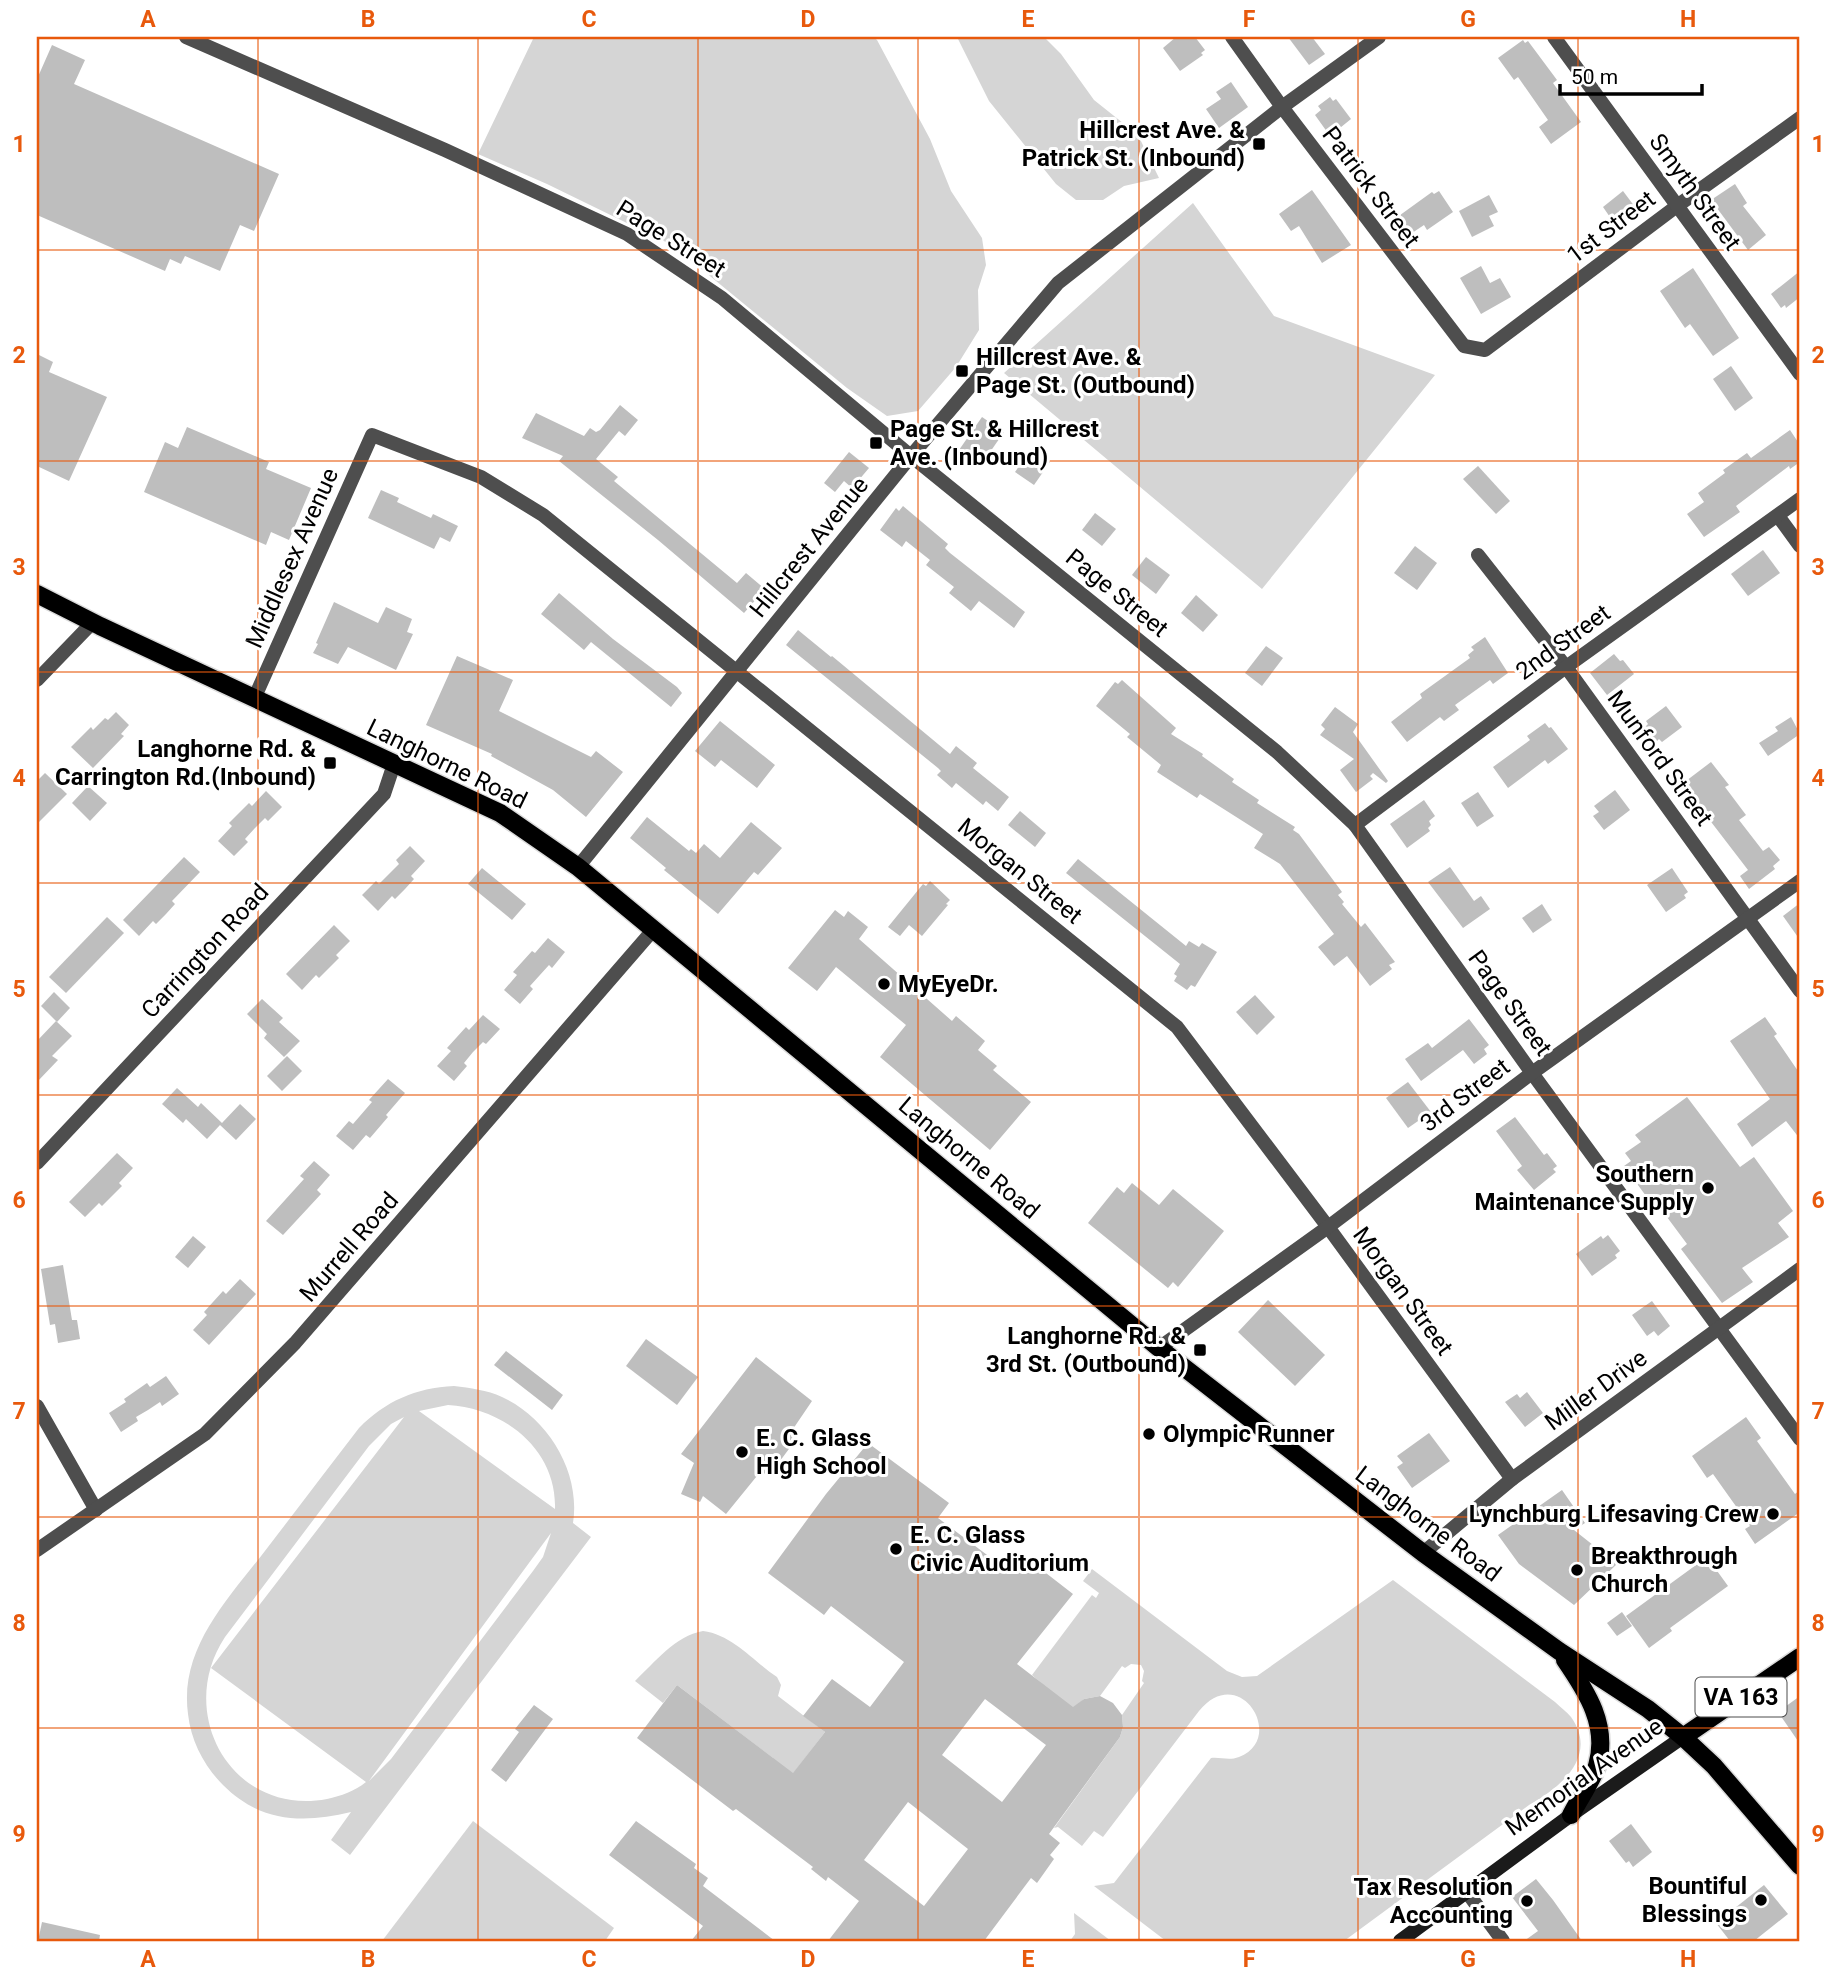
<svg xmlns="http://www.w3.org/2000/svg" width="1837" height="1978" font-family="Roboto,sans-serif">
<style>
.green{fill:#d5d5d5;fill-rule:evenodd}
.building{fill:#bebebe;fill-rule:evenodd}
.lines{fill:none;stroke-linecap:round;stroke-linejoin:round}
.primary-casing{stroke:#dbdbdb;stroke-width:21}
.minor{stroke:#4e4e4e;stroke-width:14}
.tertiary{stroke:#4e4e4e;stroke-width:14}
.secondary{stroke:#1b1b1b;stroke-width:14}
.primary{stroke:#000;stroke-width:18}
.grid{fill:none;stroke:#e8590c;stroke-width:2;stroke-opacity:0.55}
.poi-dot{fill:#000;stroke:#fff;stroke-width:2.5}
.labels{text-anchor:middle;stroke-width:6;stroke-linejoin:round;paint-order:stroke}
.shield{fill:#fff;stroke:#4c4c4c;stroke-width:2}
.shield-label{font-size:23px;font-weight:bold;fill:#000}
.poi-label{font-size:24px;font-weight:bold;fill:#000;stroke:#fff;text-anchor:end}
.street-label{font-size:24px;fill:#000;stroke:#fff}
.neatline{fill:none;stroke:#e8590c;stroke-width:2.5}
.grid-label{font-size:23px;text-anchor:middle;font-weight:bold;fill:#e8590c}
</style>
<rect width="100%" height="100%" fill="#fff"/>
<g class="green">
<polygon points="534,37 874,37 877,40 930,139 951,191 982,238 986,265 978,290 979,330 956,367 918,411 887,416 847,388 672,245 547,184 478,154"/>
<polygon points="957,37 1044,37 1061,54 1094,100 1138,135 1159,178 1124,186 1103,200 1076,200 1056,184 989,101"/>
<polygon points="1193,203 1274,316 1435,375 1262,589 1004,373"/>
<path d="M454,1386C470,1388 487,1390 502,1397C548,1418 581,1472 573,1523L591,1537L350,1855L331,1840L351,1812C302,1824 260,1822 223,1785C204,1766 191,1741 188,1714C179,1647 230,1597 268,1547C298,1508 328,1468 359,1428C386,1401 415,1388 454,1386ZM448,1405C503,1408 557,1449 555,1509L419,1411ZM404,1417L211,1668L366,1782C355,1791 341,1796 327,1799C233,1817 174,1714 225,1637L369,1446L391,1424ZM551,1533L543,1557L533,1571L391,1759L369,1781Z"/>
<path d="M1092,1569L1227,1671L1242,1677L1257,1676L1393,1580L1555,1702C1560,1707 1567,1712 1571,1717C1599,1756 1560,1788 1529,1805L1344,1941H1166L1094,1886L1114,1883L1211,1758C1221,1757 1229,1761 1239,1757C1287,1739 1240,1661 1199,1711L1103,1837L1094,1831L1082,1846L1058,1827L1054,1828L1120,1737L1123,1727L1122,1715L1144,1683L1142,1681L1144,1671L1141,1665L1131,1664L1125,1668L1122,1666L1100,1696L1084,1699L1072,1711L1032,1675L1092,1595L1096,1598L1099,1593L1083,1581Z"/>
<path d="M703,1631C733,1635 753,1661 777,1677L781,1685L778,1696L825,1732L779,1792L773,1758L677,1685L663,1703L635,1681C655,1662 675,1636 703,1631Z"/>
<polygon points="473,1821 614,1928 605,1941 382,1941"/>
<polygon points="1074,1913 1111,1941 1070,1941 1075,1934"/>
</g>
<g class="building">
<polygon points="1176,37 1195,37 1205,50 1201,53 1203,55 1180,71 1163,48"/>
<polygon points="1288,37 1312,37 1325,54 1309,65"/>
<polygon points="1523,40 1525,43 1528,41 1557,80 1553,83 1581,122 1551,144 1539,127 1548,120 1518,77 1514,80 1498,58"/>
<polygon points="52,45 85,60 74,84 279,174 254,231 240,225 220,271 185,256 181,264 170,259 165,271 37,215 37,79"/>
<polygon points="1231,82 1248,107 1219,128 1206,109 1221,99 1216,92"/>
<polygon points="1330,97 1333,101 1336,99 1351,119 1330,136 1315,115 1321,110 1318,106"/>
<polygon points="1735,184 1747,203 1743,206 1766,235 1748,250 1711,200"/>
<polygon points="1312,190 1351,245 1322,263 1299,226 1291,231 1279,214"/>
<polygon points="1439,191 1453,212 1427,230 1424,225 1409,235 1396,218 1432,192 1434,194"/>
<polygon points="1623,191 1638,211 1624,221 1619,215 1612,220 1603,207"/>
<polygon points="1489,195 1498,212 1489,216 1494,226 1472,237 1459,211"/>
<polygon points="1481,266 1490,283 1500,278 1511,297 1481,314 1460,278"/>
<polygon points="1693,268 1739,338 1713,356 1690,324 1685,328 1660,291"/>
<polygon points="1800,271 1800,297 1786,308 1785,305 1781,308 1771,294"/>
<polygon points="37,354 53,362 49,372 107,397 69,481 37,466"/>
<polygon points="1731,366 1753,398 1735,411 1713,379"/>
<polygon points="620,405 638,420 625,436 619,431 596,459 618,477 614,481 737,583 746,573 765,589 744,613 658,540 559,461 563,456 522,438 536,413 584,436 590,428 596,432 600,430"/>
<polygon points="982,417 1004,432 981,465 959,450"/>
<polygon points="187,427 269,462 266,469 311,488 289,540 271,532 266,545 144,492 165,442 178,448"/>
<polygon points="1790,430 1800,445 1800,462 1790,469 1789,466 1736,506 1740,512 1704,537 1687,514 1704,502 1698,493 1725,473 1723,470 1747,453 1751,458"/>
<polygon points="1031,449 1050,462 1034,485 1015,472"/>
<polygon points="849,452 869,468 852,488 844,481 835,492 824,483"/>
<polygon points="1478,466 1510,501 1496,514 1463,479"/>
<polygon points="381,490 399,498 397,502 431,518 433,514 458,526 450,542 440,537 434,549 368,518"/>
<polygon points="903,506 948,544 945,548 950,553 1025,612 1014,628 979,601 971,611 949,593 954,587 926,565 930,560 906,541 902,547 880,530 896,508 899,511"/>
<polygon points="1095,513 1116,529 1102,546 1082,530"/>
<polygon points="1415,546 1437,563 1417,590 1394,573"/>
<polygon points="1763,550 1780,573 1748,596 1731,574"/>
<polygon points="1146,557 1170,575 1156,594 1132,575"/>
<polygon points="559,593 613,639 677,687 682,693 671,707 591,642 584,650 541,614"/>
<polygon points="1196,595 1218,615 1203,632 1181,613"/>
<polygon points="334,602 378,623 386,607 412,619 407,632 413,634 396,670 348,647 338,664 313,653 318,644 316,643"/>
<polygon points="798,630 831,657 832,656 950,754 956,746 977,763 973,768 1009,797 998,811 986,801 983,805 956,783 952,788 937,775 941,771 938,768 786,645"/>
<polygon points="1485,637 1508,673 1493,684 1490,680 1455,705 1459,710 1444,721 1440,717 1407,742 1391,722 1422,698 1420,694 1470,658 1468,655 1474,650 1471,647"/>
<polygon points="1266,646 1283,658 1262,686 1245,673"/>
<polygon points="1614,654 1620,661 1623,660 1634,674 1607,695 1590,673"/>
<polygon points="457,656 513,680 499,711 591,757 596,751 623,772 586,817 553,790 491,756 492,754 426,725"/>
<polygon points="1122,680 1176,728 1171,734 1203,754 1202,756 1234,779 1232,782 1259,800 1257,803 1295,827 1293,830 1299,834 1342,892 1338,895 1344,902 1342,904 1361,927 1365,923 1395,962 1389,965 1392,969 1370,986 1347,956 1334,966 1318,947 1334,934 1280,864 1254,848 1263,834 1200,794 1197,798 1157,772 1161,765 1127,737 1130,734 1096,706 1115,682 1118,684"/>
<polygon points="1666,706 1682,727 1662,742 1659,739 1656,742 1645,727 1648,724 1646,721"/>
<polygon points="1335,707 1358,724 1353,732 1388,781 1386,783 1373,773 1370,776 1373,779 1356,792 1340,770 1354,759 1320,735 1325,729 1321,725"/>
<polygon points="116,712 129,725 121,734 124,736 93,768 71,747 91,727 93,730 105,718 108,720"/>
<polygon points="1791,717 1800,734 1768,756 1759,743 1778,731 1775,727"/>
<polygon points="720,721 775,765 757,788 721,760 715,767 695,751"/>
<polygon points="1545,723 1549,728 1551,727 1568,749 1548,764 1545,760 1508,788 1493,767 1530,740 1527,736"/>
<polygon points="1711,762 1729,785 1725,787 1746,815 1739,820 1763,851 1769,847 1780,860 1773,866 1775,869 1749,889 1740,876 1748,870 1682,784"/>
<polygon points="45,773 67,794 37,824 37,781"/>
<polygon points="88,786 107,803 90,821 72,803"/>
<polygon points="1615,790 1630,810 1604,830 1593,816 1599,812 1594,806"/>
<polygon points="266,791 282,807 268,821 265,818 255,828 245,839 248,842 234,856 218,841 232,826 229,823 249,803 252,806"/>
<polygon points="1478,792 1494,816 1477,827 1461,803"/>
<polygon points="1424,800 1435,816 1429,821 1431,825 1428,828 1430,831 1407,848 1390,824"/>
<polygon points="1020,811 1046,833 1035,847 1008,825"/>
<polygon points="647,817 689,851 691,849 696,853 704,844 720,858 751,822 782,848 758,875 754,872 718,914 664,870 666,868 630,838"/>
<polygon points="410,846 425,861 411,876 414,879 405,889 395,899 392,896 378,911 362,895 376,881 379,884 399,864 396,860"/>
<polygon points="184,857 200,872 172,901 175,904 166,914 156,924 153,921 139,936 123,920"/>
<polygon points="1078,859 1186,946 1189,941 1199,947 1202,943 1217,952 1195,987 1191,985 1187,990 1174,981 1177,976 1174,974 1180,964 1066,873"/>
<polygon points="1450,867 1474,901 1481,896 1490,909 1463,928 1428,882"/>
<polygon points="482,868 526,904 512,920 468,884"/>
<polygon points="1672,868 1688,892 1684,895 1686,898 1666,912 1647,885"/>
<polygon points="930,881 950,900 946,904 948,905 922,936 909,925 900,936 888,927 923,884 926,886"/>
<polygon points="1800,903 1800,940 1783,916"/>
<polygon points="1542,904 1552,920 1533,933 1522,918"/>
<polygon points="835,910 844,917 848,911 868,927 859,939 952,1021 956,1016 985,1041 978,1050 997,1066 993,1070 1031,1102 990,1150 880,1057 906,1025 836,967 817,991 788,968"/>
<polygon points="107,917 124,933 66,993 49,977"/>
<polygon points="334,925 350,941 336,955 339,958 319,978 316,975 302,990 286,974"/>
<polygon points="548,938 565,952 552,968 549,965 530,986 533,989 520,1004 504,990 517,975 513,972 532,951 535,953"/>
<polygon points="54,992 70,1008 57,1022 41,1006"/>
<polygon points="1255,995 1275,1017 1257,1035 1236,1012"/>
<polygon points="262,999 283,1018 279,1022 300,1041 284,1057 264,1038 267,1034 247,1014"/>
<polygon points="483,1015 500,1029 486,1044 483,1042 473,1052 464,1063 467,1066 454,1081 437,1066 451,1051 447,1048 466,1027 469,1030"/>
<polygon points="1765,1017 1777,1034 1774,1036 1800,1074 1800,1139 1786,1121 1752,1147 1737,1124 1770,1099 1730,1041"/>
<polygon points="1469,1019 1489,1045 1484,1049 1487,1054 1474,1064 1463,1050 1421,1081 1405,1059 1428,1043 1432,1048"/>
<polygon points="56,1021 72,1036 52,1056 58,1060 37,1082 37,1041"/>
<polygon points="287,1056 302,1071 282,1091 267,1076"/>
<polygon points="388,1079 405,1093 386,1115 388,1117 370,1138 366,1135 353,1150 336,1136 349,1121 353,1124 372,1102 369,1100"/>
<polygon points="1408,1082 1431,1112 1408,1128 1386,1098"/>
<polygon points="177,1088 198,1107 201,1103 222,1123 240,1104 256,1119 236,1140 220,1125 207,1139 186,1119 183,1123 162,1104"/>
<polygon points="1687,1097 1740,1167 1754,1157 1793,1211 1778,1223 1789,1237 1742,1268 1753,1282 1722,1303 1681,1249 1687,1244 1661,1209 1657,1211 1624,1166 1631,1161 1625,1153 1641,1142 1635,1135"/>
<polygon points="1515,1117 1544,1155 1547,1153 1557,1166 1553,1169 1556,1172 1534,1190 1517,1170 1522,1166 1496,1131"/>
<polygon points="117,1153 133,1168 119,1183 122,1186 102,1206 99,1203 85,1217 69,1202"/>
<polygon points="314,1161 330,1175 317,1190 321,1194 283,1235 266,1221 304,1179 300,1176"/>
<polygon points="1132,1183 1159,1205 1173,1189 1224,1231 1178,1287 1173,1282 1168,1288 1088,1223 1117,1187 1124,1193"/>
<polygon points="1608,1235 1620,1251 1615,1255 1617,1258 1592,1276 1576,1254 1601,1236 1603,1239"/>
<polygon points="193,1236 206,1247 188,1268 175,1257"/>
<polygon points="63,1265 72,1320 77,1320 80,1339 58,1343 55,1324 50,1325 41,1269"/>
<polygon points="240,1279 256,1294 209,1345 193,1330 207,1315 204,1312 213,1302 223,1291 226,1294"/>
<polygon points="1268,1300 1325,1355 1295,1386 1238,1332"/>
<polygon points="1652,1301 1670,1326 1658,1336 1654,1331 1647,1336 1632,1315"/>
<polygon points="646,1339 698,1377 677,1405 626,1366"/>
<polygon points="506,1351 563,1395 552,1410 494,1365"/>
<polygon points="756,1357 812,1401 793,1429 800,1434 780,1461 768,1476 761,1471 726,1514 703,1496 700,1502 681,1494 694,1463 681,1454"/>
<polygon points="166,1376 179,1394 162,1406 160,1402 148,1410 136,1417 138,1421 121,1432 109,1413 126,1402 124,1399 147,1383 150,1387"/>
<polygon points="1527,1392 1543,1413 1525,1427 1505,1402 1517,1394 1520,1398"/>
<polygon points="1746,1417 1761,1438 1757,1441 1795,1494 1800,1490 1800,1512 1755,1544 1745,1529 1750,1526 1713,1474 1707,1478 1692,1456"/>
<polygon points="1429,1433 1450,1461 1412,1488 1397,1467 1403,1463 1397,1456"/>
<path d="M868,1443L949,1503L938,1518L1011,1573L1024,1556L1073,1594L1017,1664L1073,1707L1084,1699L1100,1696L1113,1703L1122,1715L1123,1727L1120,1737L1049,1834L1060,1843L1050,1855L1054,1859L1037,1883L1031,1878L984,1941H828L859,1901L828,1877L826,1881L811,1869L813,1867L736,1809L733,1811L637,1738L677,1685L793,1773L825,1732L803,1716L832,1679L870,1707L904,1662L831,1606L824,1615L768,1573L826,1494ZM985,1699L1046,1745L1002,1802L942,1755ZM908,1802L968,1849L924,1906L864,1860Z"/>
<polygon points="1562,1490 1585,1523 1574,1530 1617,1564 1574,1605 1519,1564 1498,1535"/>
<polygon points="1707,1557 1728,1586 1670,1628 1672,1631 1649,1648 1626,1616"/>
<polygon points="1622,1612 1632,1626 1617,1636 1607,1623"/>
<polygon points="1800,1696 1800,1744 1778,1712"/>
<polygon points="534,1705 553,1719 506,1782 491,1770 519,1732 515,1729"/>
<polygon points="636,1821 696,1864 694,1868 708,1878 703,1886 775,1941 691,1941 703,1926 609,1855"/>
<polygon points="1631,1824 1652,1852 1633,1867 1629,1861 1626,1863 1609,1841"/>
<polygon points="1536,1879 1553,1900 1582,1941 1524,1941 1538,1931 1512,1897"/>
<polygon points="1764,1885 1788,1914 1754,1941 1730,1941 1716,1923"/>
<polygon points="42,1922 100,1935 99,1941 38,1941"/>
</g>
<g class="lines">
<defs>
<g id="primary">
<polyline points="37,594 100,626 500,813 578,867 1159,1348 1423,1553 1559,1651 1648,1709 1683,1737 1714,1766 1800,1866"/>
<path d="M1565,1660C1587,1692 1609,1726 1597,1766C1591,1783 1579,1799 1571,1815"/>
<polyline points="1683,1737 1800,1657"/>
</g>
</defs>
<use href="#primary" class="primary-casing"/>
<g class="minor">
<polyline points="186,37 445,150 627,234 722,298 911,456 1277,752 1355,825 1532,1073 1800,1439"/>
<polyline points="1232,37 1282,107 1464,346 1485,350 1677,206 1800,118"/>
<polyline points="1554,37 1800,374"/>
<polyline points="1778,516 1800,546"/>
<polyline points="1478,555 1566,667 1800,991"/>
<polyline points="37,680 93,622"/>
<polyline points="254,699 372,435 481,477 543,515 1177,1027 1328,1227 1512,1479"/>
<polyline points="1355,825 1566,667 1800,499"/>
<polyline points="578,867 911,456 1058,283 1282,107 1379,37"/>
<polyline points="37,1163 384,794 394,764"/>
<polyline points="1159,1348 1328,1227 1532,1073 1800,881"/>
<polyline points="37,1406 96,1510"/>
<polyline points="1423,1553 1512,1479 1800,1269"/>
<polyline points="1467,1892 1503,1941"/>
</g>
<polyline class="tertiary" points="37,1550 205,1434 295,1343 654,929"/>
<polyline class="secondary" points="1400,1941 1571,1815 1683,1737"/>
<use href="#primary" class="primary"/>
</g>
<path class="grid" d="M258,37V1941M478,37V1941M698,37V1941M918,37V1941M1139,37V1941M1358,37V1941M1578,37V1941M37,250H1800M37,461H1800M37,672H1800M37,883H1800M37,1095H1800M37,1306H1800M37,1517H1800M37,1728H1800"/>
<g class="poi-dot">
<rect x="1252" y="137" width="14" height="14" rx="3.5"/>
<rect x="955" y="364" width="14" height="14" rx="3.5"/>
<rect x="869" y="436" width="14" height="14" rx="3.5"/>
<rect x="323" y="756" width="14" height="14" rx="3.5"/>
<circle cx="884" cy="984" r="7"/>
<circle cx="1708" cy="1188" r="7"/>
<rect x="1193" y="1343" width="14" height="14" rx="3.5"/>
<circle cx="1149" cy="1434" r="7"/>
<circle cx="742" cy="1452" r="7"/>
<circle cx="1773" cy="1514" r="7"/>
<circle cx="896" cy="1549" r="7"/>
<circle cx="1577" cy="1570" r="7"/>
<circle cx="1761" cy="1900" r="7"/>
<circle cx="1527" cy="1901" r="7"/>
</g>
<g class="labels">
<rect class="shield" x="1695.5" y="1677.5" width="91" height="39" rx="5"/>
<g class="shield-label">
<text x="1741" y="1705">VA 163</text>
</g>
<g class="poi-label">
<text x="1245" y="138">Hillcrest Ave. &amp;<tspan x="1245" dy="28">Patrick St. (Inbound)</tspan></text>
<text x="976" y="365" text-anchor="start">Hillcrest Ave. &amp;<tspan x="976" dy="28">Page St. (Outbound)</tspan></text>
<text x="890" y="437" text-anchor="start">Page St. &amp; Hillcrest<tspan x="890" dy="28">Ave. (Inbound)</tspan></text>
<text x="316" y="757">Langhorne Rd. &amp;<tspan x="316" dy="28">Carrington Rd.(Inbound)</tspan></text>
<text x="898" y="992" text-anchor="start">MyEyeDr.</text>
<text x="1694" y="1182">Southern<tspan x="1694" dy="28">Maintenance Supply</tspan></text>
<text x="1186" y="1344">Langhorne Rd. &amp;<tspan x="1186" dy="28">3rd St. (Outbound)</tspan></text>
<text x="1163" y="1442" text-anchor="start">Olympic Runner</text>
<text x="756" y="1446" text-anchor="start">E. C. Glass<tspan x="756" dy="28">High School</tspan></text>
<text x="1759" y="1522">Lynchburg Lifesaving Crew</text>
<text x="910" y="1543" text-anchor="start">E. C. Glass<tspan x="910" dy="28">Civic Auditorium</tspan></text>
<text x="1591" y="1564" text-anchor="start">Breakthrough<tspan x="1591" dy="28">Church</tspan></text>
<text x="1747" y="1894">Bountiful<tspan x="1747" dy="28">Blessings</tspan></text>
<text x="1513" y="1895">Tax Resolution<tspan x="1513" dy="28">Accounting</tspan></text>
</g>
<g class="street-label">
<text transform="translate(1371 187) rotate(53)" y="8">Patrick Street</text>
<text transform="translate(1695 192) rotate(54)" y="8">Smyth Street</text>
<text transform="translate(1611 227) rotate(-37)" y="8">1st Street</text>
<text transform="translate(671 239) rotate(32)" y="8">Page Street</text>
<text transform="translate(809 547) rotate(-51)" y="8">Hillcrest Avenue</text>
<text transform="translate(292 558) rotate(-66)" y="8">Middlesex Avenue</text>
<text transform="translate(1117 593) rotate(39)" y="8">Page Street</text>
<text transform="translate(1563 642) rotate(-36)" y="8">2nd Street</text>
<text transform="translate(1660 758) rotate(54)" y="8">Munford Street</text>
<text transform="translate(447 764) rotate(26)" y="8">Langhorne Road</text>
<text transform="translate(1020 871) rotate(39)" y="8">Morgan Street</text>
<text transform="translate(205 951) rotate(-47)" y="8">Carrington Road</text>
<text transform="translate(1510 1003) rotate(54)" y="8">Page Street</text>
<text transform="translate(1465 1095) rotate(-37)" y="8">3rd Street</text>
<text transform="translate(969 1158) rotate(40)" y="8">Langhorne Road</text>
<text transform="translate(349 1247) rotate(-49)" y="8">Murrell Road</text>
<text transform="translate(1403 1291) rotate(54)" y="8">Morgan Street</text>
<text transform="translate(1596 1390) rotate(-36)" y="8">Miller Drive</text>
<text transform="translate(1428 1524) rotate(37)" y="8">Langhorne Road</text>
<text transform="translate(1584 1777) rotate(-35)" y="8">Memorial Avenue</text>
</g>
</g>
<rect width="1837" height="1978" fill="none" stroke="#ffffff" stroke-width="77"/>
<path d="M1560 84v10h142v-10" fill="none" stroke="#000000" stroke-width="3.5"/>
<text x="1571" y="84" font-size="21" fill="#000000" stroke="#ffffff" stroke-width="5" paint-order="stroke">50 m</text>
<rect x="38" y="38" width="1760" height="1902" class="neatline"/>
<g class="grid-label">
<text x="148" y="27">A</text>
<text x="368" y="27">B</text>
<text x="589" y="27">C</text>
<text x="808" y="27">D</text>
<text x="1028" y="27">E</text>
<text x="1249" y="27">F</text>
<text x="1468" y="27">G</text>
<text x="1688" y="27">H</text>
<text x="19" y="152">1</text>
<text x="1818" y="152">1</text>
<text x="19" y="363">2</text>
<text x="1818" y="363">2</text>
<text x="19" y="575">3</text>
<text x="1818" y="575">3</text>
<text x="19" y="786">4</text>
<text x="1818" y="786">4</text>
<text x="19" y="997">5</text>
<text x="1818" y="997">5</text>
<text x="19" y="1208">6</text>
<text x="1818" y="1208">6</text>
<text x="19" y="1419">7</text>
<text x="1818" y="1419">7</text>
<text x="19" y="1631">8</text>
<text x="1818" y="1631">8</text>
<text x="19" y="1842">9</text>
<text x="1818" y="1842">9</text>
<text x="148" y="1967">A</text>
<text x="368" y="1967">B</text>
<text x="589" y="1967">C</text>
<text x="808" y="1967">D</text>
<text x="1028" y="1967">E</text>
<text x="1249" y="1967">F</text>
<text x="1468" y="1967">G</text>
<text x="1688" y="1967">H</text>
</g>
</svg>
